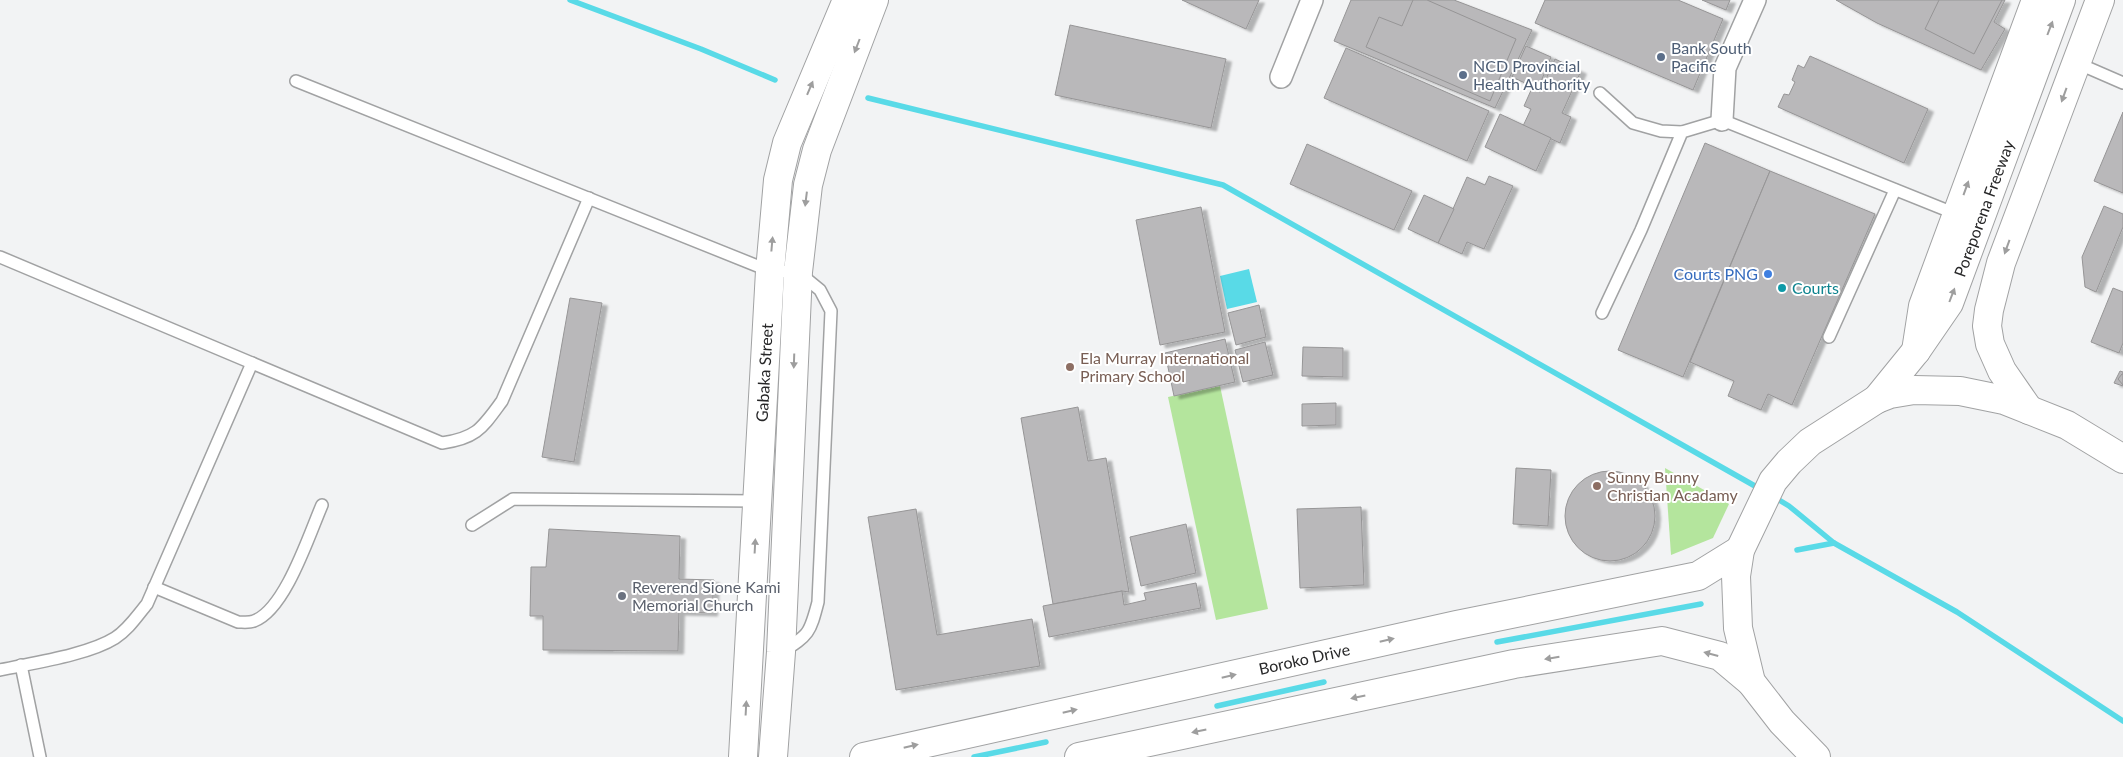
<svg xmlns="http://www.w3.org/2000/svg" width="2123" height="757" font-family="Lato,sans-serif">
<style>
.green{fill:#b4e59d}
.water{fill:#59dae7}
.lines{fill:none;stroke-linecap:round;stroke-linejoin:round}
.stream{stroke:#59dae7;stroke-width:5.5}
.building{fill:#b9b8ba;stroke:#969596;filter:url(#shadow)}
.service-casing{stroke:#a1a2a3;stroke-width:14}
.minor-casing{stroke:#a1a2a3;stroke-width:24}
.tertiary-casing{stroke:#a1a2a3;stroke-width:30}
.primary-casing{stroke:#a1a2a3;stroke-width:30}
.trunk-casing{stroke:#a1a2a3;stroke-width:30}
.service{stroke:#fff;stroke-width:11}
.minor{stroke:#fff;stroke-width:21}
.tertiary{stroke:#fff;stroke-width:28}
.primary{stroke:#fff;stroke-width:28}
.trunk{stroke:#fff;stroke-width:28}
.oneway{fill:#9e9e9e}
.service-dot{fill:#5c6f8a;stroke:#fff;stroke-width:2}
.shop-dot{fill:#3f7fe0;stroke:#fff;stroke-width:2}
.culture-dot{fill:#0f9aa8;stroke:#fff;stroke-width:2}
.education-dot{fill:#8d6e63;stroke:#fff;stroke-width:2}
.worship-dot{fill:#6b7280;stroke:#fff;stroke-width:2}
.labels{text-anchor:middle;stroke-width:4;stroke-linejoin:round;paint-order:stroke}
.service-label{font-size:16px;fill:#4e5e75;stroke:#fff;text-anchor:start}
.street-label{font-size:16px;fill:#272728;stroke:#fff}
.shop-label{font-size:16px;fill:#366cbe;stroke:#fff;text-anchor:end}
.culture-label{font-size:16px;fill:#0d838f;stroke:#fff;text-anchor:start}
.education-label{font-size:16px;fill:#785e54;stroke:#fff;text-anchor:start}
.worship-label{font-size:16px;fill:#5b616d;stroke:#fff;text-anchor:start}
</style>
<defs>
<filter id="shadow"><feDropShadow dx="5.5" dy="3" stdDeviation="1" flood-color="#0004"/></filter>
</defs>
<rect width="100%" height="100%" fill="#f2f3f4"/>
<g class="green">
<polygon points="1220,386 1268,609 1216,620 1168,397"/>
<polygon points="1665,468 1729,504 1713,538 1671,555"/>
</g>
<polygon class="water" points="1249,269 1257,302 1227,309 1220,276"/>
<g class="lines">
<g class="stream">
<polyline points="570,0 701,49 775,80"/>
<polyline points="868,98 1223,185 1762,490"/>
<polyline points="1774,497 1789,506 1834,543 1957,612 2123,721"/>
<polyline points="1797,550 1834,543"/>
<polyline points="1497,642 1701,604"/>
<polyline points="1217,706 1324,682"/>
<polyline points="974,757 1046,742"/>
</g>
</g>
<g class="building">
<polygon points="1182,0 1259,0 1246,29"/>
<polygon points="1351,0 1454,0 1532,30 1495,108 1334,41"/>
<polygon points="1413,0 1427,0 1516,39 1490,101 1366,47 1379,17 1402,26"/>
<polygon points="1545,0 1678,0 1723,19 1693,90 1535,23"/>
<polygon points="1702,0 1730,0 1726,10"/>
<polygon points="1836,0 2005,0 1994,22 2005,29 1981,70 1877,23"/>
<polygon points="1939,0 2002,0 1974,54 1925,29"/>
<polygon points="1070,25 1226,59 1211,128 1055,95"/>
<polygon points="1526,46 1551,57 1538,89 1512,77"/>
<polygon points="1346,48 1489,111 1467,161 1324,98"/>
<polygon points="1810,56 1928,109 1904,163 1778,107 1784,94 1789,95 1795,82 1792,80 1798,65 1804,68"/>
<polygon points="1555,59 1581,71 1562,113 1571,117 1560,143 1523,126 1531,109 1524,106 1532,88 1540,92"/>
<polygon points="2123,112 2123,193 2094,181"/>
<polygon points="1500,114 1551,138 1536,171 1485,147"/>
<polygon points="1705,143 1770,171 1683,377 1618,350"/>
<polygon points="1307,144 1412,191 1394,230 1290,184"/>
<polygon points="1770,171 1875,214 1792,405 1768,394 1761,410 1728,396 1734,381 1690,362"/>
<polygon points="1489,176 1513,186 1484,249 1467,242 1462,254 1438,243 1467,177 1485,185"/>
<polygon points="1424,195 1454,209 1438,243 1408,229"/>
<polygon points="2104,206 2123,214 2123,227 2096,292 2085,287 2082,257"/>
<polygon points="1201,207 1225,332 1160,345 1136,220"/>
<polygon points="2113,288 2123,292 2123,343 2119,353 2091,342"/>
<polygon points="570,298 602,303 574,462 542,457"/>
<polygon points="1259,305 1266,337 1236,345 1228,313"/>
<polygon points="1225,339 1235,382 1174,396 1165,353"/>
<polygon points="1265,342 1273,375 1243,382 1235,350"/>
<polygon points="1303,347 1343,348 1343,377 1302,376"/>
<polygon points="2120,371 2123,372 2123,386 2114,383"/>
<polygon points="2122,374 2123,374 2123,385 2118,379"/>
<polygon points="1336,403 1336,425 1302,426 1302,404"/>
<polygon points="1078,407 1088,461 1106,458 1129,592 1122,591 1053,604 1021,418"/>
<polygon points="1516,468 1551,470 1548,526 1513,524"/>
<circle cx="1610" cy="516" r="45"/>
<polygon points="1361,507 1364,585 1300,588 1297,509"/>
<polygon points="916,509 937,635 1032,619 1040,666 896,690 868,517"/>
<polygon points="1186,524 1196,573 1141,586 1130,537"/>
<polygon points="549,529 680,536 679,579 714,580 712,613 679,612 678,651 543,650 543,616 530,616 531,567 546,567"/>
<polygon points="1196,583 1201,608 1049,637 1043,606 1122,591 1124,605 1146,600 1144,593"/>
</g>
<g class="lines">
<defs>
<g id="service">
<polyline points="2077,63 2123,83"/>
<path d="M296,81L770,271L798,272L820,290L831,311L818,602C810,633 809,635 782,652"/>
<polyline points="1600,93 1633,123 1661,131 1682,132"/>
<path d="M0,257L442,443C477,438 482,428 502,401L589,198"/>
<polyline points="1602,313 1641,230 1682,132 1722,120 1956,214"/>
<polyline points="1829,337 1895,190"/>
<polyline points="472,525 513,499 757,501"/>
<path d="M154,587L238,622C243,622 249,623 254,621C285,610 309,535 322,505"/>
<polyline points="21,665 40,757"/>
<path d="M0,670C32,663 88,655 115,638C128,630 137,616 147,604L252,363"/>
</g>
<g id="minor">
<polyline points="1281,77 1312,0"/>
<polyline points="1722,120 1725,68 1755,0"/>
</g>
<g id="tertiary">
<polyline points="1916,351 1923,306 2036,0"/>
<path id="s1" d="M743,757L770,271L778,180L787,143L847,0"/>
<polyline points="773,757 781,652 798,272 808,185 817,150 874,0"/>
</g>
<g id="primary">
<path id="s2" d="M864,757L1457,625L1698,576L1740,550"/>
<polyline points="1079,757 1514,664 1662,641 1720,656 1751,682"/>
</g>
<g id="trunk">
<path id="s3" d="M1877,399L1916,351L1949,303L2061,0"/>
<polyline points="2029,410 2002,371 1990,344 1987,326 1989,310 2001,263 2100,0"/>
<polyline points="1816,757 1782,722 1751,682 1738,628 1736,576 1740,550 1773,481 1789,462 1810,442 1877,399 1890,394 1914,390 1960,391 2004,400 2067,425 2123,459"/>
</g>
</defs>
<use href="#service" class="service-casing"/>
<use href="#minor" class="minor-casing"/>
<use href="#tertiary" class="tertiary-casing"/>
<use href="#primary" class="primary-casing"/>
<use href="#trunk" class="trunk-casing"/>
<use href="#service" class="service"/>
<use href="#minor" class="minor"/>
<use href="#tertiary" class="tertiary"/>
<use href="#primary" class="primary"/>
<use href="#trunk" class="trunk"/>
</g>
<defs><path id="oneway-solid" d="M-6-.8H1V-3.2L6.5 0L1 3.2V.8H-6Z" transform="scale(1.25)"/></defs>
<g class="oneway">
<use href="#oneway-solid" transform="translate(2050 28) rotate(-69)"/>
<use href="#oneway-solid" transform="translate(857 46) rotate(111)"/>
<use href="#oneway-solid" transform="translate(810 88) rotate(-67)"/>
<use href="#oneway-solid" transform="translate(2064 95) rotate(110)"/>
<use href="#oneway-solid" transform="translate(1966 188) rotate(-70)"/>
<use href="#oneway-solid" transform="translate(806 199) rotate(97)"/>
<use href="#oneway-solid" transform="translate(772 244) rotate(-85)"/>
<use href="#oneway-solid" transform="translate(2007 247) rotate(110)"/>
<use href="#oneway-solid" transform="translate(1952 295) rotate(-69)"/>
<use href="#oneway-solid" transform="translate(794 361) rotate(92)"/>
<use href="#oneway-solid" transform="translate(755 546) rotate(-87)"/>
<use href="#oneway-solid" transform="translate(1387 640) rotate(-13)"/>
<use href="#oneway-solid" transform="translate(1711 654) rotate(-165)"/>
<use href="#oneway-solid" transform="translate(1552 658) rotate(171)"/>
<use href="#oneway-solid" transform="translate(1229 676) rotate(-13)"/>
<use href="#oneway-solid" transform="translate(1358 697) rotate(168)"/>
<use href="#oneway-solid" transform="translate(746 708) rotate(-87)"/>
<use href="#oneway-solid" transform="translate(1070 711) rotate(-13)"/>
<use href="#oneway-solid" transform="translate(1199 731) rotate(168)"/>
<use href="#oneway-solid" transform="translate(911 746) rotate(-13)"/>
</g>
<g class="service-dot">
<circle cx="1661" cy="57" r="5"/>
<circle cx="1463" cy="75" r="5"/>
</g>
<circle class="shop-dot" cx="1768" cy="274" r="5"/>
<circle class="culture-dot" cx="1782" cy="288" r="5"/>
<g class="education-dot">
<circle cx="1070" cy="367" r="5"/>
<circle cx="1597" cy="486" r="5"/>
</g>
<circle class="worship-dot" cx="622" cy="596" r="5"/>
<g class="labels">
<g class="service-label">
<text x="1671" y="54">Bank South<tspan x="1671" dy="18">Pacific</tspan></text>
<text x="1473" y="72">NCD Provincial<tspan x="1473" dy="18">Health Authority</tspan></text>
</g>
<g class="street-label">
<text dy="6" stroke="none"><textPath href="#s3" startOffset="221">Poreporena Freeway</textPath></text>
<text dy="6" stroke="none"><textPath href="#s1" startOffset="385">Gabaka Street</textPath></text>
<text dy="6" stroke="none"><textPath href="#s2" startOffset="451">Boroko Drive</textPath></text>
</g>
<g class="shop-label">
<text x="1758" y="280">Courts PNG</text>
</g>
<g class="culture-label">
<text x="1792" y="294">Courts</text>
</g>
<g class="education-label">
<text x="1080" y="364">Ela Murray International<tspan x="1080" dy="18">Primary School</tspan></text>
<text x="1607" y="483">Sunny Bunny<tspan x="1607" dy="18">Christian Acadamy</tspan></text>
</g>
<g class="worship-label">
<text x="632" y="593">Reverend Sione Kami<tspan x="632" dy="18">Memorial Church</tspan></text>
</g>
</g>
</svg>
